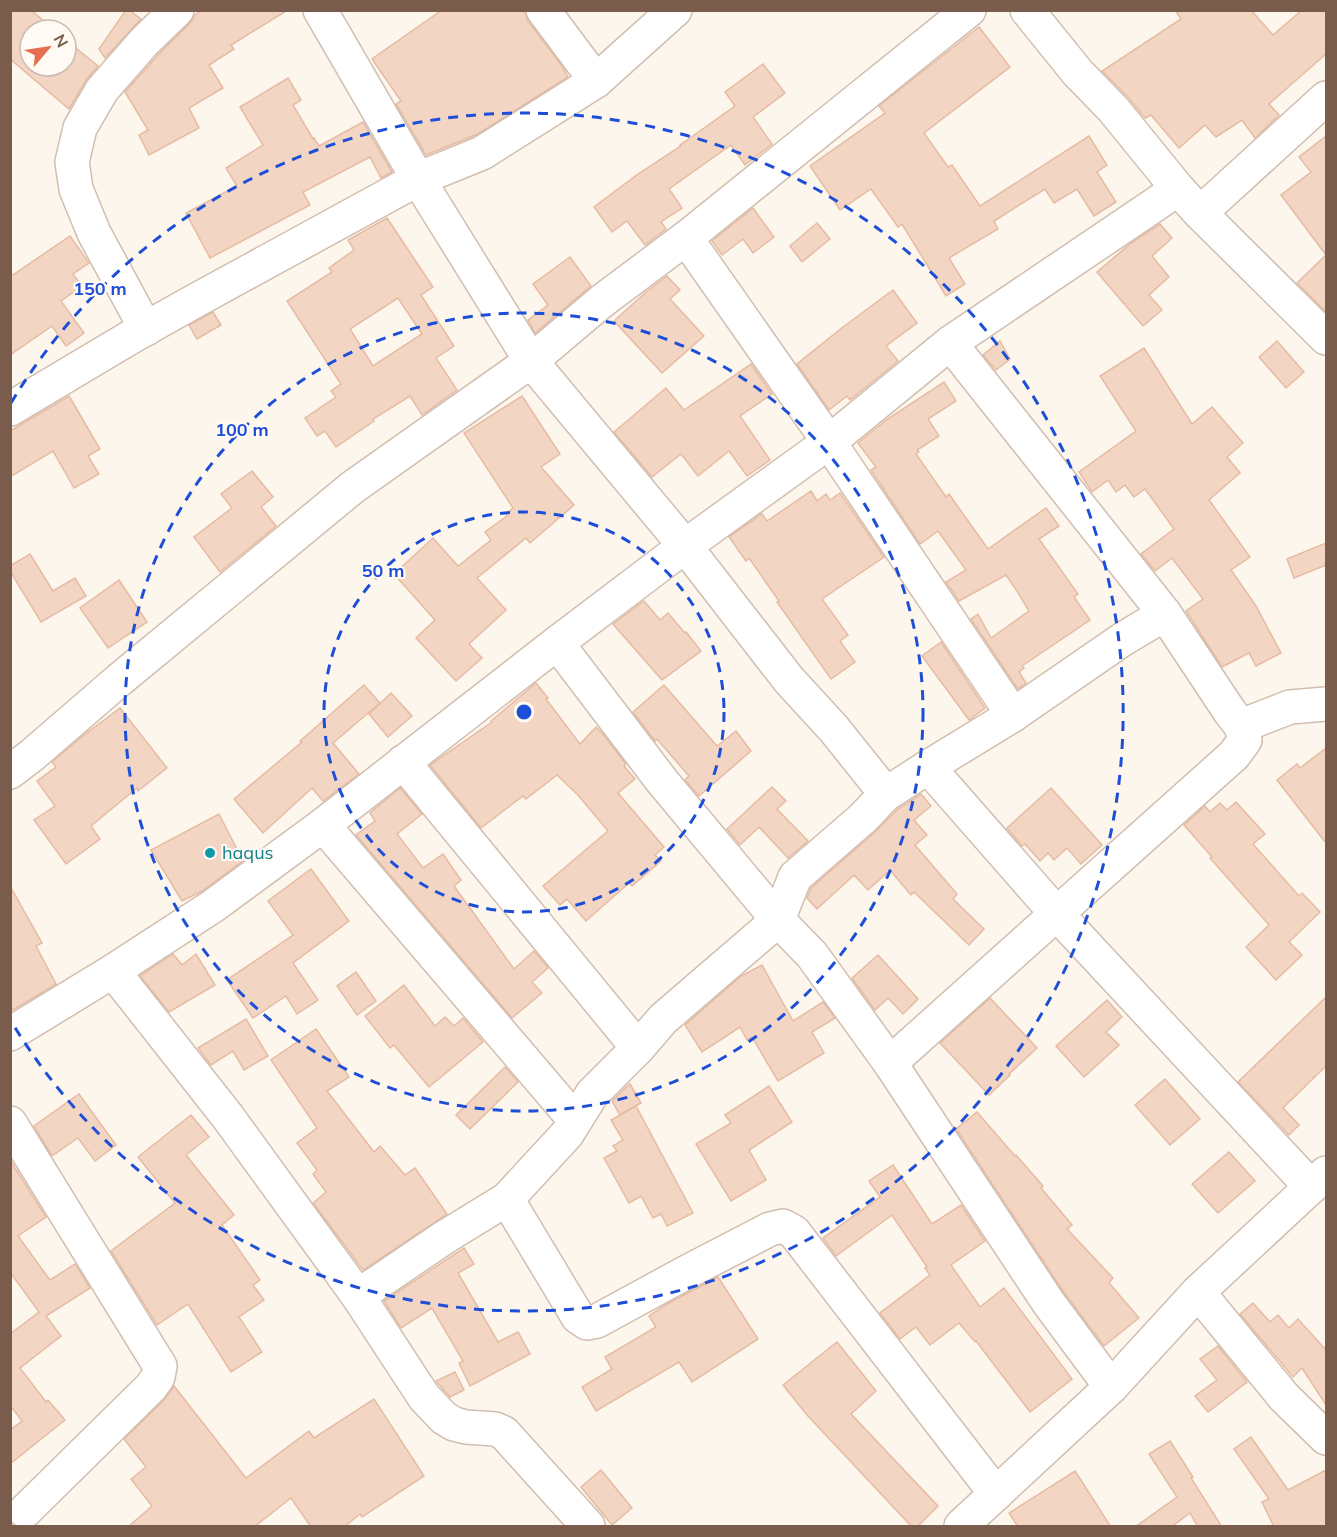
<svg xmlns="http://www.w3.org/2000/svg" width="1337" height="1537" font-family="Mulish,sans-serif">
<style>
.building{fill:#f3d5c3;stroke:#e6bba3;stroke-width:1.5;fill-rule:evenodd}
.lines{fill:none;stroke-linecap:round;stroke-linejoin:round}
.minor-casing{stroke:#d1beb0;stroke-width:36}
.minor{stroke:#fff;stroke-width:33}
.ring{fill:none;stroke:#1d4ed8;stroke-width:3;stroke-dasharray:10 8}
.culture-dot{fill:#0f9aa8;stroke:#fffaf3;stroke-width:2}
.labels{text-anchor:middle;stroke-width:4.5;stroke-linejoin:round;paint-order:stroke}
.culture-label{font-size:18px;fill:#0d838f;stroke:#fffaf3;text-anchor:start}
.centre{fill:#1d4ed8;stroke:#fffaf3;stroke-width:3}
.ring-label{font-size:18px;text-anchor:middle;font-weight:bold;fill:#1d4ed8;stroke:#fffaf3;stroke-width:4.5;stroke-linejoin:round;paint-order:stroke}
</style>
<rect width="100%" height="100%" fill="#fdf6ec"/>
<g class="building">
<polygon points="10,10 31,10 54,30 30,30 30,66 66,66 66,40 98,66 86,80 69,109 10,59"/>
<polygon points="126,10 129,10 141,19 105,58 99,49"/>
<polygon points="202,10 288,10 231,45 234,49 209,65 223,88 189,108 199,128 149,155 139,135 148,130 125,92 158,55 190,23 195,15"/>
<polygon points="442,10 525,10 528,21 562,66 568,77 478,134 426,155 396,104 401,101 372,59"/>
<polygon points="1175,10 1251,10 1273,35 1302,10 1326,10 1326,54 1269,104 1279,115 1255,138 1242,120 1216,137 1205,125 1179,148 1151,115 1145,118 1127,96 1102,71 1181,19"/>
<polygon points="979,27 1010,67 924,133 948,167 952,165 980,206 1089,136 1107,165 1097,172 1116,202 1094,216 1077,189 1054,203 1045,189 994,221 998,229 949,258 965,284 946,296 902,224 898,227 871,189 840,210 810,166 885,113 879,106"/>
<polygon points="763,64 785,93 753,117 772,144 745,165 731,145 669,189 682,208 661,222 666,229 645,245 627,221 612,232 594,207 638,174 681,146 680,145 735,106 725,92"/>
<polygon points="288,78 301,100 293,105 313,139 314,138 319,146 363,122 392,172 381,178 370,157 303,192 310,205 210,258 186,213 237,186 226,168 263,145 240,107"/>
<polygon points="1326,136 1326,312 1297,283 1326,255 1281,195 1311,172 1299,157"/>
<polygon points="753,208 774,237 753,253 743,239 722,255 712,241"/>
<path d="M387,218L433,287L421,295L454,346L436,358L457,390L422,415L410,396L373,419L374,421L336,447L325,431L317,436L305,418L336,397L331,391L341,384L287,301L332,272L329,268L354,250L348,240ZM398,298L422,334L373,366L350,329Z"/>
<polygon points="817,223 830,239 802,262 790,246"/>
<polygon points="1160,224 1172,238 1152,256 1169,277 1149,295 1162,310 1143,326 1097,272 1131,243"/>
<polygon points="70,236 89,263 73,274 82,286 61,301 84,333 66,346 52,326 10,355 10,277"/>
<polygon points="570,257 591,286 535,333 528,320 548,305 533,284"/>
<polygon points="667,276 680,290 670,299 704,336 662,373 614,321 646,292"/>
<polygon points="893,290 917,323 886,346 898,361 850,400 847,396 829,410 797,364 843,327"/>
<polygon points="213,312 221,325 197,339 189,325"/>
<polygon points="1000,341 1010,359 996,370 983,355"/>
<polygon points="1277,341 1304,372 1286,388 1259,357"/>
<polygon points="1144,348 1192,424 1212,407 1243,443 1227,457 1240,473 1209,500 1250,557 1231,570 1256,606 1281,653 1256,666 1249,653 1222,667 1186,611 1203,599 1172,558 1155,571 1141,554 1174,529 1145,489 1134,497 1125,485 1116,492 1108,480 1092,492 1079,472 1136,431 1100,376"/>
<polygon points="751,364 772,394 740,416 770,460 747,476 729,451 698,476 681,454 652,477 614,432 666,388 684,410"/>
<polygon points="944,382 956,401 928,419 939,436 917,450 919,452 916,454 946,497 949,494 988,549 1046,508 1059,526 1039,539 1078,594 1074,597 1090,620 1022,666 1024,668 1019,672 1026,683 1018,689 971,619 978,614 991,638 1029,611 1017,591 1006,575 959,601 946,582 966,570 938,531 920,544 871,470 876,467 858,443 886,420"/>
<polygon points="69,396 100,449 88,456 99,474 74,488 53,451 10,477 10,431"/>
<polygon points="522,396 560,454 541,467 574,505 530,543 526,538 477,578 506,610 469,644 482,658 456,681 416,638 435,620 394,574 433,538 458,566 491,540 485,532 507,516 506,514 513,508 464,433"/>
<polygon points="252,471 273,497 261,507 276,526 220,572 194,537 232,508 221,494"/>
<polygon points="811,491 817,501 826,494 830,500 840,493 884,557 822,599 848,635 840,641 855,662 831,679 777,602 779,601 749,558 746,561 729,537 762,514 767,521"/>
<polygon points="1326,543 1326,565 1294,578 1287,559"/>
<polygon points="30,554 53,591 75,578 86,596 41,622 10,571 10,566"/>
<polygon points="119,580 147,622 108,648 80,608"/>
<polygon points="644,601 660,620 668,613 685,633 686,632 701,651 662,680 613,624"/>
<polygon points="941,642 985,708 969,720 922,656"/>
<polygon points="536,683 548,698 546,699 580,744 596,727 602,733 626,764 624,766 635,779 618,793 664,847 655,855 661,861 632,886 629,883 586,921 567,899 560,905 543,886 608,831 578,795 557,775 526,799 523,796 481,828 430,765 492,722 491,721"/>
<polygon points="364,685 380,703 333,743 359,774 323,801 312,788 263,833 234,799 302,742 300,741"/>
<polygon points="664,685 717,746 736,731 751,751 699,796 685,780 689,776 657,739 655,741 633,712"/>
<polygon points="391,693 412,716 388,737 369,714"/>
<polygon points="120,708 167,768 138,791 137,788 91,826 100,839 66,864 34,820 55,806 37,781 56,767 52,762 80,738"/>
<polygon points="1326,748 1326,843 1277,780 1297,764 1300,768"/>
<polygon points="772,787 786,801 777,809 808,841 788,858 759,827 740,845 727,829"/>
<polygon points="400,788 422,814 397,834 423,868 443,854 461,880 454,886 514,969 534,951 548,968 532,982 542,993 512,1018 356,835 375,821 370,813"/>
<polygon points="1051,788 1102,845 1081,864 1067,848 1054,860 1048,853 1040,861 1025,844 1022,846 1007,828"/>
<polygon points="921,794 931,806 914,820 927,835 915,845 957,894 953,899 984,929 969,945 914,892 911,895 890,870 868,890 854,875 817,909 807,898 811,888 875,832 898,809"/>
<polygon points="1236,802 1265,834 1253,844 1299,896 1302,893 1320,912 1289,942 1302,955 1276,980 1246,947 1269,925 1210,858 1212,857 1184,825 1205,806 1210,812 1220,803 1227,810"/>
<polygon points="219,814 243,861 202,891 182,901 151,850"/>
<polygon points="311,869 349,921 293,963 318,1000 297,1014 286,996 253,1018 227,980 293,935 268,901"/>
<polygon points="10,886 42,943 36,946 56,984 13,1010 10,1005"/>
<polygon points="173,954 182,965 196,954 215,985 169,1012 140,976"/>
<polygon points="878,955 918,999 903,1014 888,998 875,1010 852,978"/>
<polygon points="762,965 793,1021 823,1002 835,1018 812,1032 824,1053 778,1081 752,1037 747,1040 740,1027 702,1052 685,1025 741,976"/>
<polygon points="356,972 376,1001 357,1015 337,986"/>
<polygon points="404,985 435,1026 445,1017 454,1026 463,1018 483,1042 429,1087 394,1045 390,1048 365,1016"/>
<polygon points="1326,997 1326,1066 1283,1108 1299,1125 1289,1135 1238,1082"/>
<polygon points="990,998 1037,1048 1009,1074 1010,1075 989,1095 940,1043"/>
<polygon points="1107,1000 1122,1017 1106,1032 1119,1045 1084,1077 1056,1046"/>
<polygon points="246,1019 268,1056 244,1070 233,1051 211,1065 198,1048"/>
<polygon points="316,1029 349,1077 327,1091 374,1152 380,1146 405,1175 415,1168 447,1214 363,1270 313,1203 326,1192 313,1174 317,1170 297,1143 317,1128 271,1060"/>
<polygon points="505,1067 518,1082 470,1129 456,1115"/>
<polygon points="1165,1079 1200,1119 1170,1145 1135,1105"/>
<polygon points="630,1084 641,1103 620,1115 612,1101 625,1088"/>
<polygon points="769,1086 792,1122 749,1150 766,1180 731,1201 696,1144 731,1123 725,1115"/>
<polygon points="79,1094 116,1145 95,1161 78,1138 52,1156 34,1126"/>
<polygon points="636,1106 693,1213 667,1226 661,1214 653,1218 641,1196 629,1203 604,1158 617,1151 613,1146 623,1140 611,1120"/>
<polygon points="977,1112 1015,1156 1016,1155 1043,1186 1041,1188 1072,1225 1067,1229 1113,1278 1109,1283 1139,1318 1104,1346 1063,1291 956,1129"/>
<polygon points="191,1115 209,1137 186,1155 234,1215 222,1225 260,1280 253,1285 264,1300 239,1317 262,1352 231,1372 188,1304 157,1325 111,1251 175,1203 138,1157"/>
<polygon points="1229,1152 1255,1181 1218,1213 1192,1184"/>
<polygon points="10,1160 46,1217 18,1236 50,1280 75,1264 90,1288 46,1316 61,1336 20,1368 46,1402 48,1400 65,1420 10,1464 10,1430 22,1421 10,1405 10,1334 39,1312 10,1272"/>
<polygon points="893,1165 932,1224 961,1205 985,1241 951,1265 980,1307 1004,1288 1072,1379 1030,1412 976,1341 975,1342 959,1323 930,1345 916,1327 900,1339 880,1313 930,1275 925,1268 927,1267 892,1215 836,1256 823,1238 880,1197 869,1181"/>
<polygon points="464,1248 474,1264 458,1273 498,1342 518,1332 530,1354 470,1386 459,1363 463,1361 432,1308 401,1328 384,1301"/>
<polygon points="718,1277 758,1339 692,1382 679,1362 596,1411 582,1387 612,1369 605,1357 656,1327 649,1316 667,1304"/>
<polygon points="1253,1303 1270,1322 1278,1315 1289,1328 1298,1319 1326,1350 1326,1405 1302,1368 1293,1377 1240,1314"/>
<polygon points="837,1342 876,1391 851,1414 938,1506 917,1527 912,1527 807,1415 783,1385"/>
<polygon points="1218,1346 1247,1382 1208,1412 1195,1396 1217,1380 1200,1359"/>
<polygon points="455,1372 464,1390 450,1397 436,1381"/>
<polygon points="174,1386 246,1478 309,1431 314,1438 374,1399 424,1476 362,1517 360,1514 344,1527 311,1527 291,1498 254,1527 128,1527 152,1506 131,1479 146,1467 124,1439 164,1400"/>
<polygon points="1251,1437 1288,1490 1326,1470 1326,1527 1274,1527 1262,1502 1269,1499 1234,1449"/>
<polygon points="1170,1441 1193,1477 1191,1478 1222,1527 1198,1527 1190,1513 1171,1527 1135,1527 1177,1497 1149,1454"/>
<polygon points="601,1470 632,1508 612,1525 581,1487"/>
<polygon points="1075,1471 1111,1527 1018,1527 1009,1513"/>
</g>
<g class="lines">
<defs>
<g id="minor">
<polyline points="320,10 418,179 531,361 685,546 789,680 834,729 886,794 928,767 1056,913 1311,1187"/>
<polyline points="543,10 596,81"/>
<polyline points="1027,10 1078,73 1113,109 1178,189 1200,213 1326,338"/>
<polyline points="1200,213 1326,98"/>
<polyline points="686,238 829,442 1013,715"/>
<polyline points="146,329 94,233 76,189 72,162 80,128 102,90 144,42 177,10"/>
<polyline points="10,409 136,334 193,302 418,179 482,153 596,81 675,10"/>
<polyline points="557,643 662,781 778,920 812,955 890,1063 1048,1302 1111,1387"/>
<polyline points="1241,726 1290,707 1326,704"/>
<polyline points="403,762 638,1048"/>
<polyline points="928,767 1013,715 1123,639 1165,614 950,343"/>
<polyline points="10,772 31,756 119,680 353,487 531,361 602,301 686,238 969,10"/>
<polyline points="323,825 575,1120"/>
<polyline points="113,971 228,1117 358,1296 424,1397 444,1418 454,1424 466,1427 495,1429 504,1433 588,1526"/>
<polyline points="10,1034 113,971 213,906 323,825 557,643 685,546 829,442 950,343 1178,189"/>
<polyline points="890,1063 1234,755 1245,740 1241,726 1230,712 1165,614"/>
<polyline points="10,1123 160,1366 158,1377 151,1387 25,1511"/>
<polyline points="507,1199 578,1317 587,1323 597,1321 687,1272 770,1229 783,1226 794,1232 996,1494"/>
<polyline points="1198,1292 1284,1397 1326,1438"/>
<polyline points="358,1296 445,1237 507,1199 567,1134 592,1094 638,1048 663,1019 778,920 795,877 863,818 886,794"/>
<polyline points="961,1526 1111,1387 1198,1292 1326,1173"/>
</g>
</defs>
<use href="#minor" class="minor-casing"/>
<use href="#minor" class="minor"/>
</g>
<g class="ring">
<circle cx="524" cy="712" r="200"/>
<circle cx="524" cy="712" r="399"/>
<path d="M11 403A599 599 0 1 1 11 1021"/>
</g>
<circle class="culture-dot" cx="210" cy="853" r="6"/>
<g class="labels">
<g class="culture-label">
<text x="222" y="859">haqus</text>
</g>
</g>
<circle cx="524" cy="712" r="9" class="centre"/>
<g class="ring-label">
<text x="100" y="295">150 m</text>
<text x="242" y="436">100 m</text>
<text x="383" y="577">50 m</text>
</g>
<rect width="1337" height="1537" fill="none" stroke="#7a5c4d" stroke-width="24"/>
<g transform="translate(48 48) rotate(61)"><circle r="28" fill="#fffaf3" stroke="#cabbb1" stroke-width="1.5"/>
<path d="M0-4.5L10 22L0 15L-10 22Z" fill="#e76f51"/>
<text y="-9" font-size="16" font-weight="bold" text-anchor="middle" fill="#7a5c4d">N</text>
</g>
</svg>
